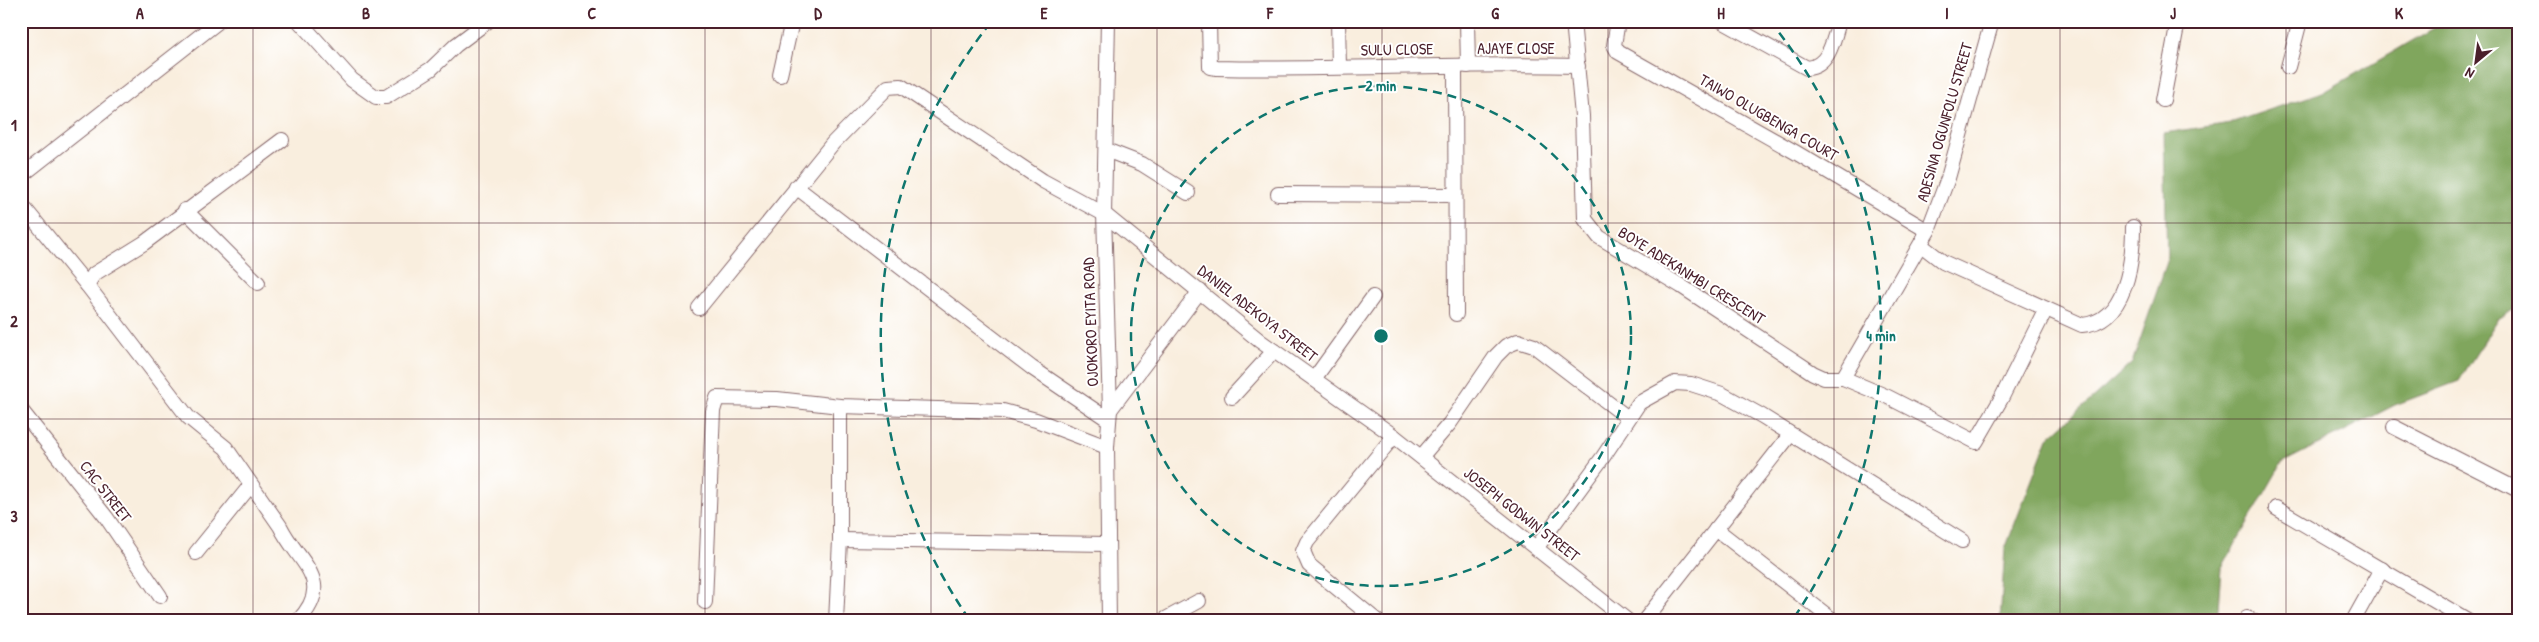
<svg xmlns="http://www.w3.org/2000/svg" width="2539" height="642" font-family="'Patrick Hand',sans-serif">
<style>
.forest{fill:#80a65d;stroke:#656244}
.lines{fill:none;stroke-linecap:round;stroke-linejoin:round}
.minor-casing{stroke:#87676a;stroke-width:16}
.minor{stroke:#fff;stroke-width:14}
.grid{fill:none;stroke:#4a1f2b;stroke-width:1;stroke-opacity:0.55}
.ring{fill:none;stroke:#0f766e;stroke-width:2.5;stroke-dasharray:9 6}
.labels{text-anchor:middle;stroke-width:4;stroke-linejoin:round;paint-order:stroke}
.street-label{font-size:16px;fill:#4a1f2b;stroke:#fff}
.centre{fill:#0f766e;stroke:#fff;stroke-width:2.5}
.ring-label{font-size:15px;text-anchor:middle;font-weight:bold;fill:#0f766e;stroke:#fff;stroke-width:4;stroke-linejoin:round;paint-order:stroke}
.neatline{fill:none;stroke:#4a1f2b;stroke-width:2}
.grid-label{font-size:16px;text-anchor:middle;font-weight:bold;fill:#4a1f2b}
</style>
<rect width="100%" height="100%" fill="#fff"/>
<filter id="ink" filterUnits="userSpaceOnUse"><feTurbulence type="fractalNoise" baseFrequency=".02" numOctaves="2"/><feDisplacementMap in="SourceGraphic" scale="10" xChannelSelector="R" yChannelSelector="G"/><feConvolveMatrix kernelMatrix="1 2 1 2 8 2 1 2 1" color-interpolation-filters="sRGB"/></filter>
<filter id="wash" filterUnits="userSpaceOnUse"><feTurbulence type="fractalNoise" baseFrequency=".0096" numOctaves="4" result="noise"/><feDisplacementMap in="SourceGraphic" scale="20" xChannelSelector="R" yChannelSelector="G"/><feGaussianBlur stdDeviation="1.12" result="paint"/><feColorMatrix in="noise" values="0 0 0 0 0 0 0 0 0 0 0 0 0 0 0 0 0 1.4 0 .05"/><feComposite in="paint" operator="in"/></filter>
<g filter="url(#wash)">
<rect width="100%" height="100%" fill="#f9eede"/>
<polygon class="forest" points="2446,21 2518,21 2518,307 2498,319 2459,381 2395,405 2282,463 2221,569 2217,621 2000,621 2005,549 2048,438 2132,363 2167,262 2164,133 2230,123 2326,91"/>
</g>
<g filter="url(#ink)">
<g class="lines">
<defs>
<g id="minor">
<polyline points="299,21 352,80 376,97 386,97 431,69 456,45 488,21"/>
<polyline points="1108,21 1104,214 1110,410 1107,447 1109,621"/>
<path d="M1209,21L1210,67L1217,68C1338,71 1458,62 1578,66"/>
<polyline points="1338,21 1339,67"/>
<polyline points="1467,21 1468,66"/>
<polyline points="1573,21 1582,116 1585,219 1599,237 1681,286 1813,373 1824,378 1843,378 1888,397 1976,442 2001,399 2046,309"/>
<polyline points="1618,21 1614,45 1618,52 1795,152 1928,231"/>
<path d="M1722,21L1807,68C1829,67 1834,39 1839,21"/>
<polyline points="1455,66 1456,314"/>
<polyline points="2288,67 2300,21"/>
<polyline points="780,75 792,21"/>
<polyline points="2163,100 2178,21"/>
<polyline points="1106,150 1142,164 1188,193"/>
<polyline points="21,176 219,21"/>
<polyline points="796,187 1032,368 1109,420"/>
<polyline points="1278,194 1454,195"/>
<path d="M21,204L87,285L188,417L226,448L280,526C298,563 336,581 298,621"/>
<polyline points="185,210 258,283"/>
<path d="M1921,245L1943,262L2082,325C2126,322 2133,262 2133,227"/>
<polyline points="87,285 94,274 144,243 282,140"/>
<polyline points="699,308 833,143 888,87 901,86 1043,181 1104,214 1260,341 1394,436 1628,621"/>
<polyline points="1843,378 1928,231 1948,178 1992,21"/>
<polyline points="1314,379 1373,297"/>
<polyline points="1232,397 1274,351"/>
<polyline points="21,410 106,517 160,596"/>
<polyline points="1110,410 1200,291"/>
<polyline points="2394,427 2518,490"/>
<polyline points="1421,457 1450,423 1496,356 1506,346 1518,341 1534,346 1628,418"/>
<polyline points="2276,508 2469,621"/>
<polyline points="1716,529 1834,621"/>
<polyline points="840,540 1108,544"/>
<polyline points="1537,547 1603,457 1639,403 1675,383 1691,384 1722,394 1762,416 1962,541"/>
<polyline points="196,553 250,486"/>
<polyline points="705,602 713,411 717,398 777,399 840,406 1003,411 1036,420 1107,447"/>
<polyline points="2247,618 2253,621"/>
<polyline points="836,621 840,540 840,406"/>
<polyline points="1162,621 1199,601"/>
<polyline points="1377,621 1309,565 1303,551 1307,542 1394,436"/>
<polyline points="1644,621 1790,435"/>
<polyline points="2353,621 2382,569"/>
</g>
</defs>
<use href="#minor" class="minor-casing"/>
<use href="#minor" class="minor"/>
</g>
</g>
<path class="grid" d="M253,21V621M479,21V621M705,21V621M931,21V621M1157,21V621M1382,21V621M1608,21V621M1834,21V621M2060,21V621M2286,21V621M21,223H2518M21,419H2518"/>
<g class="ring">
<circle cx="1381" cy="336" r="250"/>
<path d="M969 619A500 500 0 0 1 992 21M1770 21A500 500 0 0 1 1793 619"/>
</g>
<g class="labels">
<g class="street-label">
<text x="1516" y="54">AJAYE CLOSE</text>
<text transform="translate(1397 49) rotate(-1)" y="6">SULU CLOSE</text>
<text transform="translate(1769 117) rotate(30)" y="6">TAIWO OLUGBENGA COURT</text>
<text transform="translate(1944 122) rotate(-74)" y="6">ADESINA OGUNFOLU STREET</text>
<text transform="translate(1692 275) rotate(32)" y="6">BOYE ADEKANMBI CRESCENT</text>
<text transform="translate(1258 313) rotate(38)" y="6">DANIEL ADEKOYA STREET</text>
<text transform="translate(1090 322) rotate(-92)" y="6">OJOKORO EYITA ROAD</text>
<text transform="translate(106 491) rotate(52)" y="6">CAC STREET</text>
<text transform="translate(1522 514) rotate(38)" y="6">JOSEPH GODWIN STREET</text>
</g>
</g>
<circle cx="1381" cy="336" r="8" class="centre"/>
<g class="ring-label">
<text x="1381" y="91">2 min</text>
<text x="1881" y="341">4 min</text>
</g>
<rect width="2539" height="642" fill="none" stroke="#fff" stroke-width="55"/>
<g transform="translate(2476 62) rotate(209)" stroke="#ffffff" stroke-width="4" paint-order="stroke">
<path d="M0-4L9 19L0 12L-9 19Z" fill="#4a1f2b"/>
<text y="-8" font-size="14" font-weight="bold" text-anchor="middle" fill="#4a1f2b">N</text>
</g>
<rect x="28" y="28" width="2484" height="586" class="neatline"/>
<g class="grid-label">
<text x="140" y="19">A</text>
<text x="366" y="19">B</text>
<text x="592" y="19">C</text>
<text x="818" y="19">D</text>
<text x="1044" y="19">E</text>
<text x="1270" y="19">F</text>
<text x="1495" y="19">G</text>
<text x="1721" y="19">H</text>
<text x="1947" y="19">I</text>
<text x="2173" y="19">J</text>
<text x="2399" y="19">K</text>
<text x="14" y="131">1</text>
<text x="14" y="327">2</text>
<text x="14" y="522">3</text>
</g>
</svg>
